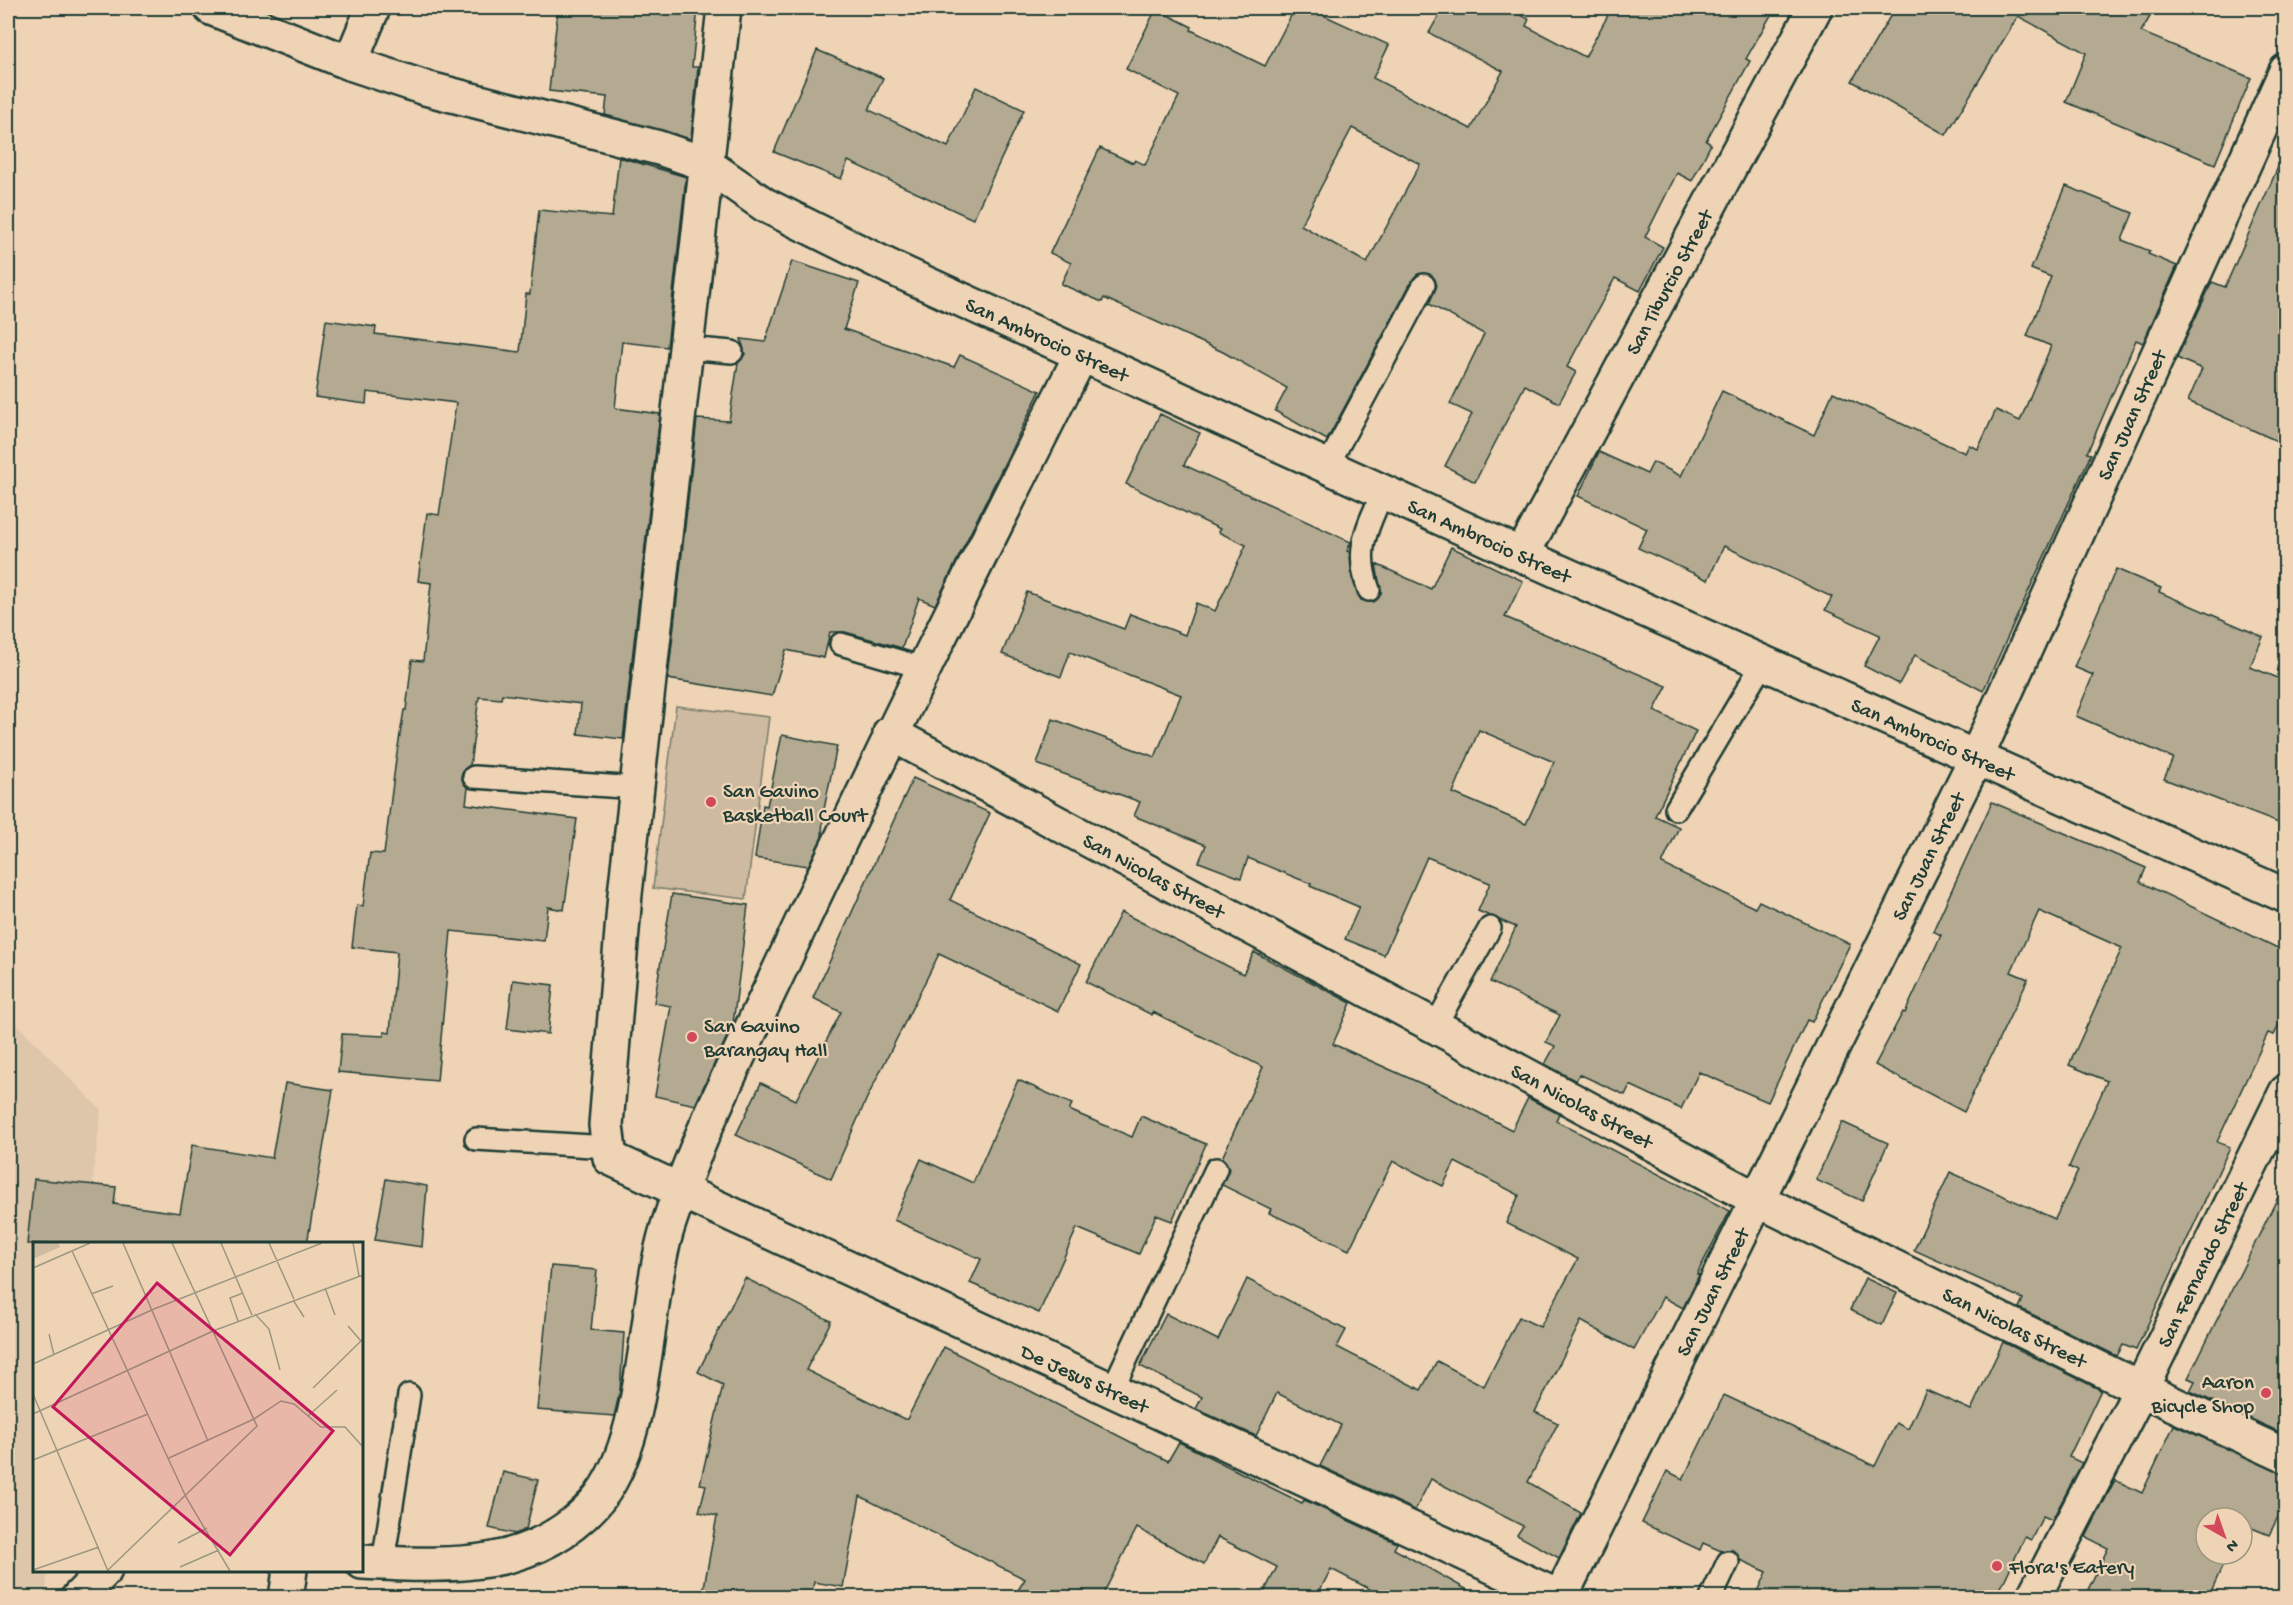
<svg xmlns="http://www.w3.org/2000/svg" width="2293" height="1605" font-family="'Gochi Hand',sans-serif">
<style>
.built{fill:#ddc6aa}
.green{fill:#cdbaa0;stroke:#767c6a;stroke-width:1.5}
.building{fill:#b4a991;stroke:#1f3d34;stroke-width:1.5;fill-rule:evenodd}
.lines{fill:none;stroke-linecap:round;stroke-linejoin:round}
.lane-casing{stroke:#1f3d34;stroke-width:26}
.street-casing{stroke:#1f3d34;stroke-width:38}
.lane{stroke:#efd3b5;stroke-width:21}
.street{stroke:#efd3b5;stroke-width:33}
.poi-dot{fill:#d1495b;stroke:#efd3b5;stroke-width:2}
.labels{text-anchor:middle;stroke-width:4.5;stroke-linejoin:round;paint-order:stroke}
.street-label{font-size:21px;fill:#1f3d34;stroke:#efd3b5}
.poi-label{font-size:21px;fill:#1f3d34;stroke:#efd3b5;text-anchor:start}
.inset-road{fill:none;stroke:#9c9781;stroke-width:1.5}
.view{fill:#c2185b;fill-opacity:0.15;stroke:#c2185b;stroke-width:3}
.inset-edge{fill:none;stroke:#1f3d34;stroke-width:3}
</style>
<rect width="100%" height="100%" fill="#efd3b5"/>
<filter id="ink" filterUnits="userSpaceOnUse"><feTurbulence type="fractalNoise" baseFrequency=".0167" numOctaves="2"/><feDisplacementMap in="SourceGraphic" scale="12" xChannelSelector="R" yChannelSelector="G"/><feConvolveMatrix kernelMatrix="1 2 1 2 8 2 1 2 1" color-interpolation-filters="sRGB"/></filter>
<g filter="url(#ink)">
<polygon class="built" points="8,1015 101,1110 85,1243 34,1244 34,1570 48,1571 45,1597 8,1597"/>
<polygon class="green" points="676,706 769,717 746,899 653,888"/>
<g class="building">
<polygon points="558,8 698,8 692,67 698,67 691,139 605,115 607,97 549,91"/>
<path d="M1295,8H1308L1389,45L1373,78L1471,129L1503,71L1429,33L1443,8H1507L1529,19L1526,26L1585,57L1612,8H1775L1746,59L1750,61L1706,141L1711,144L1692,181L1677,173L1645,237L1663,247L1640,291L1615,278L1567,367L1576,372L1559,403L1525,385L1475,482L1445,466L1472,414L1450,404L1484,334L1429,304L1437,285L1429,274H1418L1413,279L1327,440L1275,411L1287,388L1223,352L1104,298L1102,302L1061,284L1071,263L1050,253L1100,148L1133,163L1135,160L1145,165L1179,96L1126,69L1156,9L1192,27L1191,30L1265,66ZM1352,128L1420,164L1367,263L1301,225Z"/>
<polygon points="1895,8 2155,8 2141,32 2251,78 2215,164 2066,102 2086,53 2018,16 1946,135 1852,81"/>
<polygon points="817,50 883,78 869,110 948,147 976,87 1024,110 973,219 848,161 841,179 774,152"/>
<polygon points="2286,149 2286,445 2188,401 2202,369 2177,358 2212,282 2225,287"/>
<polygon points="619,157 686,177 667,347 622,342 615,408 660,414 623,739 578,734 581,704 502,694 501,699 479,697 470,765 464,769 461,776 468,788 466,804 577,819 564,910 548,907 544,941 451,931 437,1081 338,1072 342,1034 384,1036 384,1032 390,1033 397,952 352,947 357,905 363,906 370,853 384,854 396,759 404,710 406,710 412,660 423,661 431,583 418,581 427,513 439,515 456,403 367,392 366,404 315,397 326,320 376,327 375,334 520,352 526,294 530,294 539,210 612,217"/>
<polygon points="2066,186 2133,213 2122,240 2150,251 2148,254 2177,266 2143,343 2136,340 2087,453 2091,454 1983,691 1915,655 1899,684 1864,666 1880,635 1825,610 1832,597 1724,546 1708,580 1638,548 1647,529 1578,496 1599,452 1647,474 1653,462 1681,476 1722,391 1814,435 1833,392 1965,453 1969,445 1978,449 1996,410 2020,421 2051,346 2027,336 2051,277 2031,269"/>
<polygon points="792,261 859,283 844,329 954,367 960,355 1040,391 935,605 919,598 902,648 845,632 830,632 824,658 786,650 772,696 668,679 697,419 729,421 738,363 745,354 741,339 765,342"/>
<path d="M1160,414L1200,433L1184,465L1351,542L1347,551L1350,552L1352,578L1361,600L1373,602L1381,593L1376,564L1431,589L1451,547L1523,581L1505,617L1667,686L1654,711L1696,731L1655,816L1679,827L1662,864L1755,908L1759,901L1850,944L1812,1022L1807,1020L1768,1102L1699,1072L1681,1109L1630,1085L1625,1095L1579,1074L1576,1081L1545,1064L1555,1046L1546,1042L1560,1015L1490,982L1516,927L1478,911L1490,883L1427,857L1384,955L1345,939L1359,907L1310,886L1311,884L1248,858L1241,878L1199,862L1206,845L1134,816L1140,802L1037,764L1053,719L1155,757L1181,695L1070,652L1061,677L1002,654L1027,592L1124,629L1130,614L1185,635L1196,603L1215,611L1246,545L1218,532L1220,529L1126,484ZM1479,730L1554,762L1526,824L1453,793Z"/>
<polygon points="2116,569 2161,588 2159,592 2263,637 2250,667 2286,681 2286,826 2164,779 2173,758 2076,716 2093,675 2074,667"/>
<polygon points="782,735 837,746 823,814 822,837 808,866 755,858 763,805 767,806"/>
<polygon points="913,778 990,813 950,900 1081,964 1058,1011 939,954 867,1098 831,1179 736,1135 761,1083 796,1100 841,1012 813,998"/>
<polygon points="1992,802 2146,868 2140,882 2286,952 2286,1010 2274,1035 2268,1033 2217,1142 2230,1147 2136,1350 2123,1345 2117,1356 2019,1308 2023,1299 1914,1250 1950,1172 2055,1219 2078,1171 2069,1167 2107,1081 2069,1065 2122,948 2039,911 2011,972 2028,979 1964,1112 1875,1065 1903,1012 1905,1013 1941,935 1933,931"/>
<polygon points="672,894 748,905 733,1024 695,1105 655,1096 671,1006 654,1003"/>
<polygon points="1121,912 1243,974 1254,952 1351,1003 1333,1044 1429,1087 1512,1130 1528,1098 1559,1114 1556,1121 1730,1211 1697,1274 1699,1275 1683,1308 1663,1297 1634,1350 1581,1321 1535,1412 1558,1423 1528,1482 1581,1513 1559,1558 1517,1535 1523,1526 1431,1479 1415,1510 1320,1466 1341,1425 1277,1393 1256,1436 1196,1409 1202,1397 1140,1366 1166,1314 1218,1340 1247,1279 1346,1330 1337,1347 1421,1390 1437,1361 1484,1386 1519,1317 1540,1327 1578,1259 1506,1223 1519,1195 1455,1162 1443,1186 1393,1161 1349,1250 1269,1213 1271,1209 1222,1185 1229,1169 1222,1158 1263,1067 1153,1012 1152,1015 1086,982"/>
<polygon points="513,980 553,985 548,1034 507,1029"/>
<polygon points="1018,1080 1072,1104 1069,1110 1132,1137 1141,1116 1206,1144 1172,1221 1156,1215 1139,1254 1077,1228 1039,1313 970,1283 981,1259 894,1220 921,1159 973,1183"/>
<polygon points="285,1083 333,1090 307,1244 27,1244 34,1179 116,1187 114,1204 180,1213 192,1145 272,1158"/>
<polygon points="1842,1122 1888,1143 1862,1201 1816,1180"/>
<polygon points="386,1179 427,1186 422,1247 375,1240"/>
<polygon points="2286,1181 2286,1435 2190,1391 2195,1381 2188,1378"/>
<polygon points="551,1266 597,1270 591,1330 624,1333 620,1391 614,1416 537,1410"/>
<polygon points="745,1278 831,1321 806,1370 904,1419 907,1419 944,1347 1168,1461 1179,1442 1302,1503 1304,1500 1397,1543 1394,1549 1482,1598 1387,1598 1331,1569 1316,1598 1261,1598 1277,1567 1218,1537 1204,1564 1137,1528 1101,1598 1013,1598 1025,1579 860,1496 843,1587 814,1582 811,1597 780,1592 780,1598 702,1598 717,1516 699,1512 706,1485 700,1484 723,1385 698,1372"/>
<polygon points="1865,1278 1897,1293 1882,1325 1850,1310"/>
<polygon points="2003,1342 2101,1390 2069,1457 2082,1463 2052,1520 2043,1516 2031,1540 2025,1537 1996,1598 1755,1598 1767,1572 1740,1560 1733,1550 1721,1551 1703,1543 1700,1550 1642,1523 1667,1471 1683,1479 1724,1395 1875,1466 1896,1423 1908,1429 1926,1390 1971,1410"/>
<polygon points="2174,1425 2286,1474 2286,1501 2269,1535 2242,1524 2242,1518 2206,1518 2206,1554 2228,1554 2208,1598 2084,1598 2108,1548 2086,1537 2115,1480 2142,1493"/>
<polygon points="503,1472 538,1480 526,1529 515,1534 489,1528"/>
</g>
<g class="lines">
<defs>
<g id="lane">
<polyline points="686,348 732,352"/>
<polyline points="1327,467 1424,285"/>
<path d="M1369,590C1354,550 1367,528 1383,492"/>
<polyline points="841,644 923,668"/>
<polyline points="474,777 638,788"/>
<polyline points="1676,809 1763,663"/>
<polyline points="1435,1026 1490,928"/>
<polyline points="476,1139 608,1147"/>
<polyline points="1112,1390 1216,1169"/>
<polyline points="383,1563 409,1395"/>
<polyline points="1711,1598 1728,1562"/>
</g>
<g id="street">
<path id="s1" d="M211,8L350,63L425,88L659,148L706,164L765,205L892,268L1522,555L2286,896"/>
<path id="s2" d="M724,8L625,894L606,1125L610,1158L1561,1598"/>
<polyline points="350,63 373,8"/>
<path id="s3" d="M1522,555L1815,8"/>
<path id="s4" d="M890,733L1758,1200L2141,1389L2286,1456"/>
<path d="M362,1562C446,1566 531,1573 594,1504C649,1443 643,1308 667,1229C699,1129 750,1034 794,939C886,742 983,549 1081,355"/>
<polyline points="78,1598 105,1570"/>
<polyline points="286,1598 290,1570"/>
<path id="s5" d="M1560,1598L1976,758L2286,71"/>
<path id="s6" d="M2033,1598L2141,1389L2286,1092"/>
</g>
</defs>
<use href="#lane" class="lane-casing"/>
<use href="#street" class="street-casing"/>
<use href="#lane" class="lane"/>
<use href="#street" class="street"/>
</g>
</g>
<g class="poi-dot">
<circle cx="711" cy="802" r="6"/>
<circle cx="692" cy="1037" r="6"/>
<circle cx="2266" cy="1393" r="6"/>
<circle cx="1997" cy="1566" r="6"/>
</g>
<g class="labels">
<g class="street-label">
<text dy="7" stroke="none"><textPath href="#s3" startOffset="310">San Tiburcio Street</textPath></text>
<text dy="7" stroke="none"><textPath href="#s1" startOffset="904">San Ambrocio Street</textPath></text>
<text dy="7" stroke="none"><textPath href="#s5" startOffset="1314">San Juan Street</textPath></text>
<text dy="7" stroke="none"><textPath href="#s1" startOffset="1390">San Ambrocio Street</textPath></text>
<text dy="7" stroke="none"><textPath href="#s1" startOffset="1876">San Ambrocio Street</textPath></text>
<text dy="7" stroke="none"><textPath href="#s5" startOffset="828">San Juan Street</textPath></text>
<text dy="7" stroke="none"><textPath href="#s4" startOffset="300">San Nicolas Street</textPath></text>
<text dy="7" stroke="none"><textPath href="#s4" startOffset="786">San Nicolas Street</textPath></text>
<text dy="7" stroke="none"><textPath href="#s6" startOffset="374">San Fernando Street</textPath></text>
<text dy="7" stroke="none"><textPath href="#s5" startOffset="342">San Juan Street</textPath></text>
<text dy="7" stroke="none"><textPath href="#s4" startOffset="1272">San Nicolas Street</textPath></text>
<text dy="7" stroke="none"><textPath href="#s2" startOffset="1680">De Jesus Street</textPath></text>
</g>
<g class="poi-label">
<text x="723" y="797">San Gavino<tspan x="723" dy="24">Basketball Court</tspan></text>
<text x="704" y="1032">San Gavino<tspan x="704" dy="24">Barangay Hall</tspan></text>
<text x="2254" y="1388" text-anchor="end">Aaron<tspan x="2254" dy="24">Bicycle Shop</tspan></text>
<text x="2009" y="1573">Flora's Eatery</text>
</g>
</g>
<g transform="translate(33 1242)">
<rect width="330" height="330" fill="#efd3b5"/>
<path d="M0,1H25L27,5L0,17Z" fill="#cdbaa0"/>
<path class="inset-road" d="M90,1L175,199M188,1L219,73M236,1L261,57M320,1L326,34M39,9L153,255L197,329M0,26L57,1M292,46L302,73M58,52L80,44M260,58L271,75M222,72L236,87L247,128M205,79L197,56L210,51M315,84L328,99M16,92L21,113M0,122L121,67L289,1M280,146L330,97M0,152L75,329M0,172L180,89L330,33M275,174L304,148M136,216L221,177L248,159L261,162L288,185H312L330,205M0,218L115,172M145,301L174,286M147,325L186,308M0,328L66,305M75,328L224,184L139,1"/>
<path class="view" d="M124,41L300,189L197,313L20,165Z"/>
<rect width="330" height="330" class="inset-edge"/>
</g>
<rect width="2293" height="1605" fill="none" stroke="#efd3b5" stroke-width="30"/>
<rect x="15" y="15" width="2263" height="1575" fill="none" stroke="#1f3d34" stroke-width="2" filter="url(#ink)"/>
<g transform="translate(2224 1536) rotate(140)"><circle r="28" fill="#efd3b5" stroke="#9c9781" stroke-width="1.5"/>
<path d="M0-4.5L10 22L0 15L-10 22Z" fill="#d1495b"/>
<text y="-9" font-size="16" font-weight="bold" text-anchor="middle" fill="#1f3d34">N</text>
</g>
</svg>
